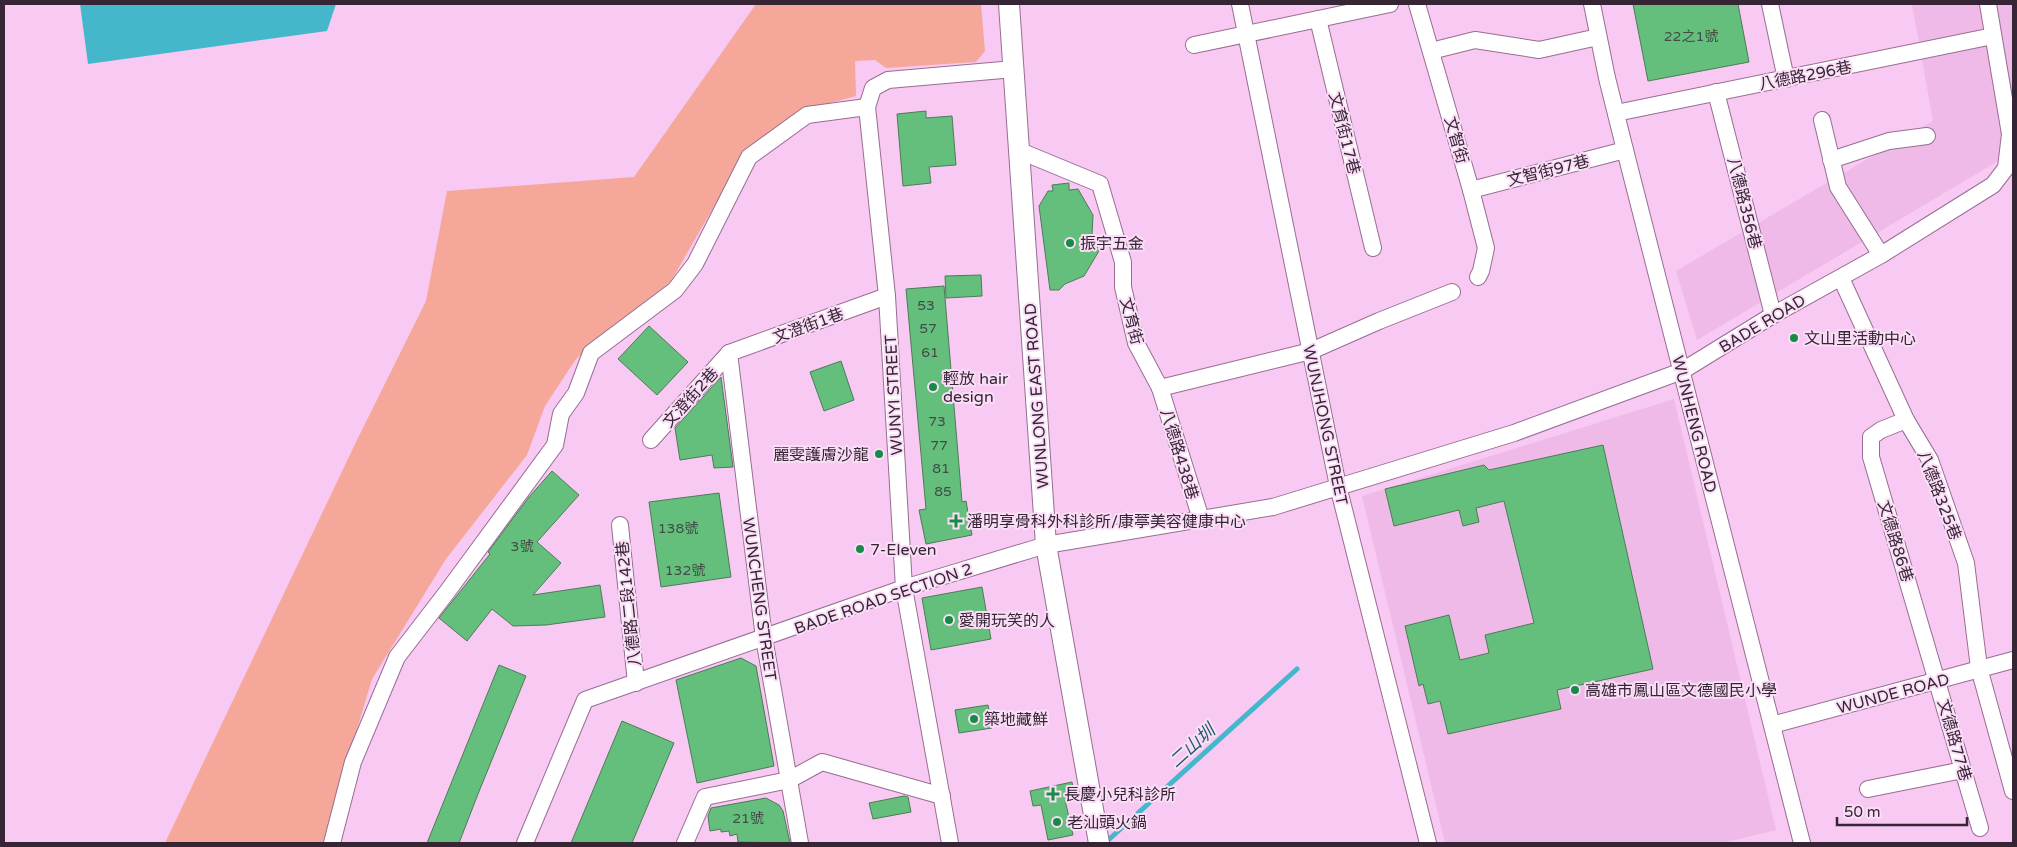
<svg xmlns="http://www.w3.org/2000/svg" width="2017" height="847" font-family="'Varela Round','Noto Sans TC',sans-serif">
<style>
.built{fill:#efbae8}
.green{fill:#f5a89a}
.water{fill:#44b7ca}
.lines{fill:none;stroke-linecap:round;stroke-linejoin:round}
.stream{stroke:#44b7ca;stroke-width:5}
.building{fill:#64bf7c;stroke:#4d7b58}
.minor-casing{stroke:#986d92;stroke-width:18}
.tertiary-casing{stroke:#986d92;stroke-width:22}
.minor{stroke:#fff;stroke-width:16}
.tertiary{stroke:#fff;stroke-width:20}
.poi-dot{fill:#178b45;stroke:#faddf6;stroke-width:2}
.labels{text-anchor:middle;stroke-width:4;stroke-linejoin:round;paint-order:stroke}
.number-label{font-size:14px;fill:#424c46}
.street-label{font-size:16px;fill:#362534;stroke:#faddf6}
.poi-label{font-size:16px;fill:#362534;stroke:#faddf6;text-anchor:start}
.water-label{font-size:18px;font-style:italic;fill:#1f5d68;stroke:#faddf6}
</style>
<rect width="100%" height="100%" fill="#f8c9f2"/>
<g class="built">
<polygon points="1912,4 2013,4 2013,165 1998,161 1697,340 1676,271 1933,121"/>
<polygon points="1674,399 1776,830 1723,843 1445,843 1362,496"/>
</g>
<polygon class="green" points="756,4 981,4 985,51 976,62 886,68 875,60 855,61 856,96 805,110 747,149 671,281 576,359 545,406 527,455 446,559 372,679 323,843 165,843 356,442 426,301 447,191 634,177"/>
<polygon class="water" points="80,4 336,4 327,31 88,64"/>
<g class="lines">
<polyline class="stream" points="1105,843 1297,669"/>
</g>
<g class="building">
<polygon points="1633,4 1738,4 1749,62 1648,81"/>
<polygon points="926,111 926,118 952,116 956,165 929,167 931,183 903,186 897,114"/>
<polygon points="1069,183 1069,190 1078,189 1093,215 1092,235 1099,251 1084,276 1065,284 1059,290 1050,290 1039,206 1048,191 1053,191 1052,185"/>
<polygon points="981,275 982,296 946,298 945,276"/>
<polygon points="944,286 962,502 966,501 972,535 926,544 919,510 926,509 906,289"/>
<polygon points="649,326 688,362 657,395 618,359"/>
<polygon points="841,361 854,400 824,411 810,372"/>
<polygon points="721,377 733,467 714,468 712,455 680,460 675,428"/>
<polygon points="1603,445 1653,669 1557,690 1561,709 1448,734 1440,701 1428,704 1423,684 1419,686 1405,626 1449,615 1460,660 1489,653 1485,635 1534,623 1504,501 1476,508 1479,522 1463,526 1459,510 1394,526 1385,489 1484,465 1489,470"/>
<polygon points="552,471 579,495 537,542 561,563 533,595 600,585 605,617 546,625 513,626 492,609 467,641 439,618 490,554 488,552 529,497"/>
<polygon points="719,493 731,577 661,587 649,502"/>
<polygon points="982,587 991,639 931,650 922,598"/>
<polygon points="741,658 756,666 774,766 697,783 676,680"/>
<polygon points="499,665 526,676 478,794 459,843 427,843"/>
<polygon points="988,705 992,728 959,733 955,710"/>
<polygon points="622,721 674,743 632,843 571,843"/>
<polygon points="1072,782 1075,798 1065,800 1073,835 1048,840 1041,805 1033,806 1030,791"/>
<polygon points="904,796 908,797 911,812 873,819 869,803"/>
<polygon points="766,798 779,805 783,811 790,843 738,842 737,834 730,836 729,831 721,832 721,829 710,831 708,816 711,808"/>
</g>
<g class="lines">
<defs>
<g id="minor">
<polyline points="1240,4 1338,486 1428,843"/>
<polyline points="1417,4 1471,190 1486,248 1481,271 1478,277"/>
<polyline points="1592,4 1607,78 1625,150 1802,843"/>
<polyline points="1770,4 1786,79"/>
<polyline points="1318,19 1373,248"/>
<polyline points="1194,45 1390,4"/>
<polyline points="1431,51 1475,40 1539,50 1598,37"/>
<polyline points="1716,92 1773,315"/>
<polyline points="1616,113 1993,36"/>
<polyline points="1822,120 1838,187 1881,255"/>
<polyline points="1020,151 1100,184 1123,262 1123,287 1136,343 1160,388 1311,351 1379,321 1452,292"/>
<polyline points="1831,160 1889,141 1927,136"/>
<polyline points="1471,190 1625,150"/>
<polyline points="1841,278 1906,420 1930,460 1966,563 1979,668 2013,791"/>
<polyline points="729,353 764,638 800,843"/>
<polyline points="1160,388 1201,519"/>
<polyline points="1906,420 1881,430 1871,437 1871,457 1980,828"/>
<polyline points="651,440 729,353 887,296"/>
<polyline points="620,525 636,683"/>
<polyline points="1772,725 2013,660"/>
<polyline points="1868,789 1963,770"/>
<polyline points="332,843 353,762 397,657 447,592 555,445 561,414 576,393 591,353 675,290 695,264 749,157 807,115 867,107"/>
<polyline points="525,843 585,700 904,588 1046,545 1273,507 1514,433 1682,371 1773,315 1881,255 1993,185 2006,168 2010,134 1988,4"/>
<polyline points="685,843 705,797 789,780 822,762 942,796"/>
<polyline points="950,843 904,588 887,296 867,107 873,88 888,80 1014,69"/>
</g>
<polyline id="tertiary" points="1009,4 1046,545 1099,843"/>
</defs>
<use href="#minor" class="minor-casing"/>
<use href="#tertiary" class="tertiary-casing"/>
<use href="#minor" class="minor"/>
<use href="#tertiary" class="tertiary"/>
</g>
<g class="poi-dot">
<circle cx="1070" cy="243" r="5"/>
<circle cx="1794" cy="338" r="5"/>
<circle cx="933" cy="387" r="5"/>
<circle cx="879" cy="454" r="5"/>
<path d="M953.5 513.5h5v5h5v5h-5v5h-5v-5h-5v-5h5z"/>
<circle cx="860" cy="549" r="5"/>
<circle cx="949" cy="620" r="5"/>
<circle cx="1575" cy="690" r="5"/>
<circle cx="974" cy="719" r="5"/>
<path d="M1050.5 786.5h5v5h5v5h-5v5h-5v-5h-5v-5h5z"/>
<circle cx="1057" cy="822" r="5"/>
</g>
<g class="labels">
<g class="number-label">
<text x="1691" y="41">22之1號</text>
<text x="926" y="310">53</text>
<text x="928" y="333">57</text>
<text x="930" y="357">61</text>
<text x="937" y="426">73</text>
<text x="939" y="450">77</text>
<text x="941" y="473">81</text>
<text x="943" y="496">85</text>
<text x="678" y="533">138號</text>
<text x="522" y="551">3號</text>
<text x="685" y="575">132號</text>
<text x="748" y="823">21號</text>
</g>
<g class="street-label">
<text transform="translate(1805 75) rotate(-11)" y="6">八德路296巷</text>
<text transform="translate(1345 133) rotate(76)" y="6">文育街17巷</text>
<text transform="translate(1457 140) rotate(74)" y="6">文智街</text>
<text transform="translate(1548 170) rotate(-14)" y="6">文智街97巷</text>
<text transform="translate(1745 203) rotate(76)" y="6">八德路356巷</text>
<text transform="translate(1132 321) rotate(75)" y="6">文育街</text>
<text transform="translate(1762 323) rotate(-31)" y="6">BADE ROAD</text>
<text transform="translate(808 325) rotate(-20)" y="6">文澄街1巷</text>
<text transform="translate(893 395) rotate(-93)" y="6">WUNYI STREET</text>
<text transform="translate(1036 396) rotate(-94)" y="6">WUNLONG EAST ROAD</text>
<text transform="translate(690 397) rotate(-48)" y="6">文澄街2巷</text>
<text transform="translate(1695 424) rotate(76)" y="6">WUNHENG ROAD</text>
<text transform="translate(1326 425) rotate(78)" y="6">WUNJHONG STREET</text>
<text transform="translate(1180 454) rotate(73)" y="6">八德路438巷</text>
<text transform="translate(1940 495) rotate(69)" y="6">八德路325巷</text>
<text transform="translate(1896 541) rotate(73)" y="6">文德路86巷</text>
<text transform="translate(883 598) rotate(-19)" y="6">BADE ROAD SECTION 2</text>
<text transform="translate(760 599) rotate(82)" y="6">WUNCHENG STREET</text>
<text transform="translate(628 604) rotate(-96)" y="6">八德路二段142巷</text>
<text transform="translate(1893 693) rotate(-15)" y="6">WUNDE ROAD</text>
<text transform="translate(1955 740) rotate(74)" y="6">文德路77巷</text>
</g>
<g class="poi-label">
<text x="1080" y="249">振宇五金</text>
<text x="1804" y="344">文山里活動中心</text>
<text x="943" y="384">輕放 hair<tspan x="943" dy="18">design</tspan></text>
<text x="869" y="460" text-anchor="end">麗雯護膚沙龍</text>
<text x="967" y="527">潘明享骨科外科診所/康葶美容健康中心</text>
<text x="870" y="555">7-Eleven</text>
<text x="959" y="626">愛開玩笑的人</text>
<text x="1585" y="696">高雄市鳳山區文德國民小學</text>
<text x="984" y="725">築地藏鮮</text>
<text x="1064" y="800">長慶小兒科診所</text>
<text x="1067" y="828">老汕頭火鍋</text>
</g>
<g class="water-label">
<text transform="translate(1192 746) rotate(-42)" y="6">二山圳</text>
</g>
</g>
<rect width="2017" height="847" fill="none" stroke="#362534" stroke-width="10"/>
<path d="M1837 817v8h130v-8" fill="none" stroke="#362534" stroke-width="2.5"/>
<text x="1844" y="817" font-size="15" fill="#362534" stroke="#faddf6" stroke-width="4" paint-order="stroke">50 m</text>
</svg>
